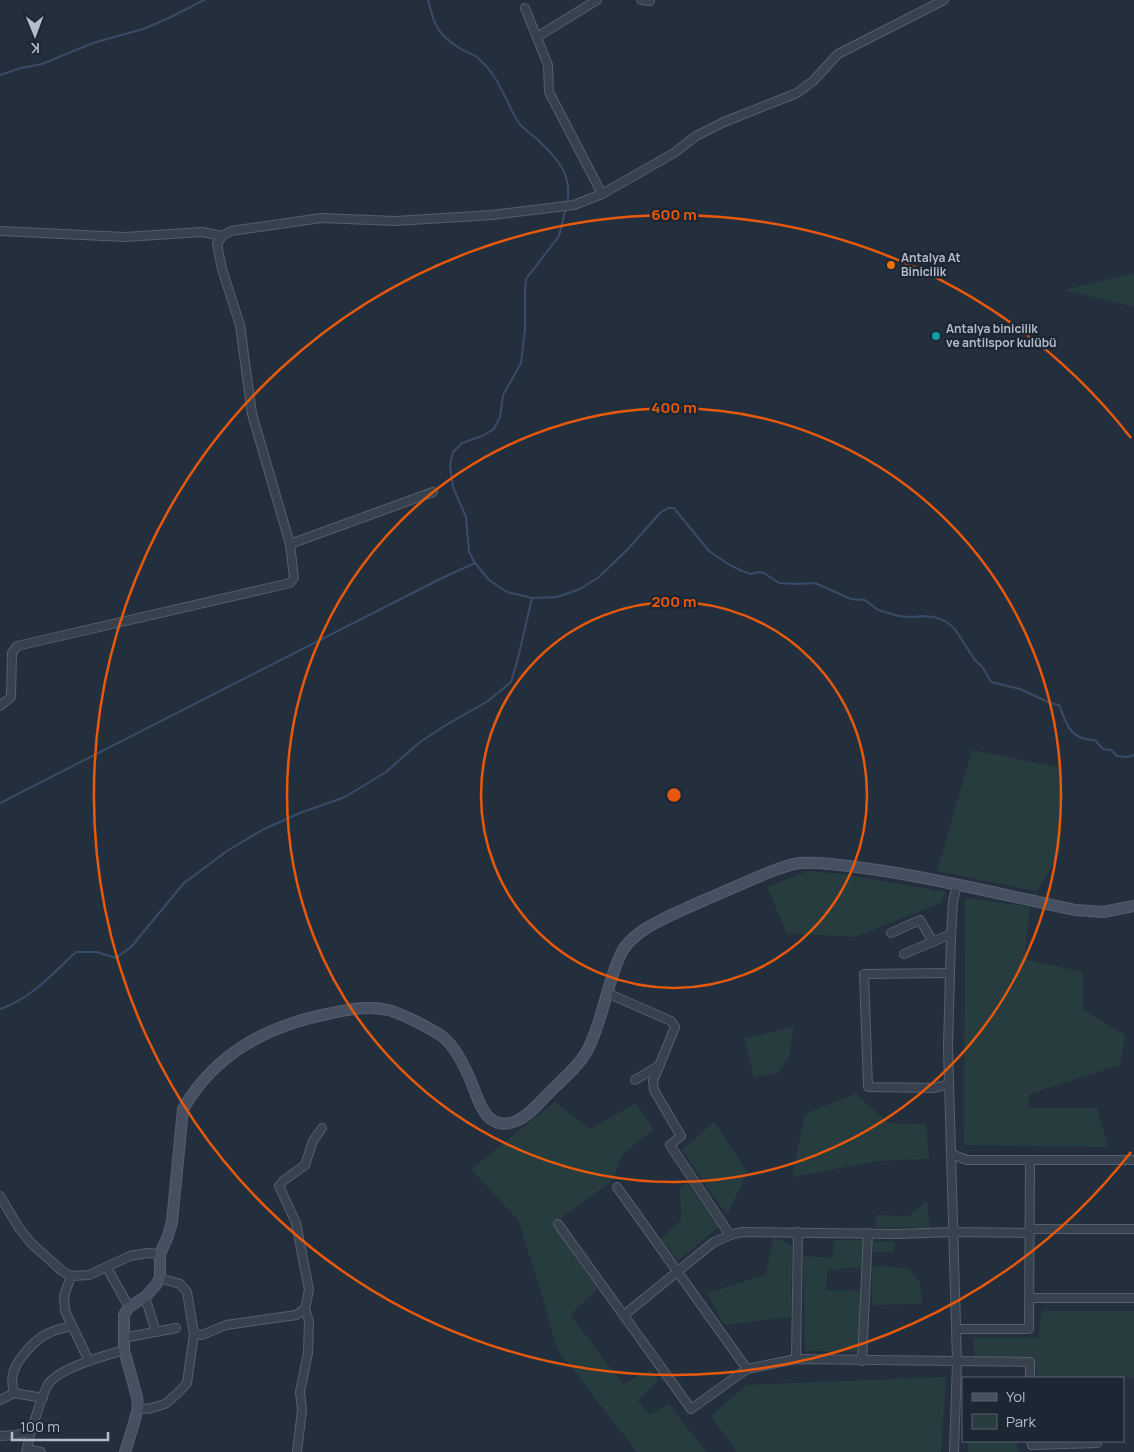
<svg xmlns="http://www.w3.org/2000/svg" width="1134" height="1452" font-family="Manrope,sans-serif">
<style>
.green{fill:#263c3f}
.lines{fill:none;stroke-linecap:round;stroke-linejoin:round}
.stream{stroke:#394c67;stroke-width:2}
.street-casing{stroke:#565f6c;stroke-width:10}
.secondary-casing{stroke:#565f6c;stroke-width:12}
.street{stroke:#38414e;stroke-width:8}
.secondary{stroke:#465061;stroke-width:10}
.ring{fill:none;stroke:#e8590c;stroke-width:2.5}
.food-dot{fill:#e8710a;stroke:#1d2633;stroke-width:2}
.culture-dot{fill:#0f9aa8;stroke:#1d2633;stroke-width:2}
.labels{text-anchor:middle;stroke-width:5;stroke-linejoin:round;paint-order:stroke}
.poi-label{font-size:12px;font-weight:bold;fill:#b4bcc9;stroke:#1d2633;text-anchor:start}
.centre{fill:#e8590c;stroke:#1d2633;stroke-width:2.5}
.ring-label{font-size:15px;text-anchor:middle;font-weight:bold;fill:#e8590c;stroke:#1d2633;stroke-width:5;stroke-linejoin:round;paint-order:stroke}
</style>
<rect width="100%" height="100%" fill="#242f3e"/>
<g class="green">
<polygon points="1134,273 1134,307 1064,290"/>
<polygon points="972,750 1061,768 1060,853 1037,891 937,871"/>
<polygon points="808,871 842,874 946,892 940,903 855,937 787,933 767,887"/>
<polygon points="965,898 1030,907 1024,959 1083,972 1083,1010 1125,1035 1120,1065 1030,1094 1028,1108 1097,1108 1108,1147 964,1145"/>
<polygon points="794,1027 789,1057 778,1073 754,1077 744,1038"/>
<polygon points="855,1094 889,1123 926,1124 929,1159 878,1161 792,1177 805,1114"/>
<polygon points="555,1102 590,1129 636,1103 654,1130 622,1154 613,1180 553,1224 597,1289 570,1315 623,1384 651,1370 658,1381 638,1401 649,1415 669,1404 706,1452 637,1452 557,1349 542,1295 518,1220 471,1169"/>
<polygon points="714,1122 747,1172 727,1215 682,1150"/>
<polygon points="688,1183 718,1227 678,1261 661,1239 681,1220 680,1188"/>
<polygon points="927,1201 930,1228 874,1227 877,1215 909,1216"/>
<polygon points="774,1237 792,1246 791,1317 724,1325 707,1293 765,1275"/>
<polygon points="834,1240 864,1240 861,1267 828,1270 826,1290 861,1291 858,1352 805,1351 803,1256 833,1258"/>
<polygon points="895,1241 894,1252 873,1253 873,1242"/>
<polygon points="872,1266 909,1268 920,1283 922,1304 872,1305"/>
<polygon points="1042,1311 1134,1311 1134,1378 1037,1377 1033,1360 975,1358 973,1338 1038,1338"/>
<polygon points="946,1377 941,1452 737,1452 711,1416 746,1385"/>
<polygon points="968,1441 1016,1441 1019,1452 968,1452"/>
</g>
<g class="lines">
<g class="stream">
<path d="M428,0C434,25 438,35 461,49C466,52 473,54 478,58C487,66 496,78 501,89C508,100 511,112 519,123C524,130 533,135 539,141C558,159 573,176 567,204"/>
<polyline points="0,75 21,68 42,64 93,43 143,29 167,19 204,0"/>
<path d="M566,208L559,236L526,279L525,292V329L521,363L503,395L500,417L494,429L482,436L462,443L453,452L450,465L453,487L466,517L469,552L475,563L489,580L507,592L532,598L557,597L580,589L599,577L627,550L660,513L668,508H674L709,551L728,564L742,571L751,574L757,572L764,573L779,583L797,584L815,583L851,599L865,600L878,610L899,616L911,617L923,616L934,617L945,621L954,628L975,660L983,668L991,682L1020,689L1050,703L1059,705C1067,725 1070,740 1095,740L1103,749L1111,750L1117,756L1127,757L1134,755"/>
<polyline points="0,803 442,578 475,563"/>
<path d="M0,1009C31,999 53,973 76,952H97L116,958L131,947L184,883L227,851L264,829L300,813L345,797L386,772L420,742L446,725L488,701L511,682L518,658L532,598"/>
</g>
<defs>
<g id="street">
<polyline points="641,0 650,1"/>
<polyline points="525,8 548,65 549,92 602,194"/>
<polyline points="537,37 597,0"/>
<polyline points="0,231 125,237 202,232 222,236"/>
<polyline points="290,544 433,492"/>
<polyline points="0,706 11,697 12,653 17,646 290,583 294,578 290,544 252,414 240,325 222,269 217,244 222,236 231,231 321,218 395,221 492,215 574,205 602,194 674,153 696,136 724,122 797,93 813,81 838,54 944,0"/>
<polyline points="891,933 920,920 933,942"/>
<polyline points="904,954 951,934"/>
<polyline points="607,993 671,1021 675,1027 653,1081 654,1090 681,1136 670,1145 730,1235"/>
<polyline points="635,1080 660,1065"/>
<polyline points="949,1084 934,1088 868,1087 864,974 949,973"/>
<polyline points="951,1154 967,1160 1134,1160"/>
<polyline points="617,1187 747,1369"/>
<polyline points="0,1196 19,1228 31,1243 62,1271 71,1276 89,1275 130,1256 147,1253 160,1254"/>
<polyline points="558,1224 691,1409 747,1369 796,1359 1030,1362 1030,1378"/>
<polyline points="1030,1229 1134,1229"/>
<polyline points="107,1268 129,1307"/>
<polyline points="71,1276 64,1296 65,1311 89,1361"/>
<polyline points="160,1278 180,1284 187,1292 194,1334 202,1335 226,1325 296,1315 305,1309 309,1290 296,1223 279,1186 283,1181 305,1165 313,1141 322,1128"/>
<polyline points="145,1297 156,1332"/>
<polyline points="1030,1298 1134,1298"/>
<polyline points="624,1315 714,1242 733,1234 743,1232 896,1234 953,1232 1030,1233"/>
<polyline points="956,1329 1029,1329 1030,1161"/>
<polyline points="123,1338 176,1328"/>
<polyline points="796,1359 798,1232"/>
<polyline points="862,1361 868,1233"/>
<path d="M14,1393C13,1387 11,1380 13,1374C16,1360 36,1338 49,1333C56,1329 64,1328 72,1326"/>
<polyline points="0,1400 14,1393 43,1398"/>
<polyline points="138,1408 148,1409 165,1404 178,1393 187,1383 194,1334"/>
<path d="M0,1436L16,1435L31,1431C36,1418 42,1393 49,1383C62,1367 104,1356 124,1350"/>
<polyline points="1031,1441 1032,1445 1097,1443"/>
<polyline points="27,1449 41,1452"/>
<polyline points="26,1452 31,1431"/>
<polyline points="297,1452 302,1410 300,1392 308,1353 309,1321 305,1309"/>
<polyline points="954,1452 957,1362 948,1047 951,937 953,901 957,885"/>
</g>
<path id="secondary" d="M125,1452L134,1423L138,1408L137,1397L124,1350V1315L129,1307L145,1297L156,1285L160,1278V1254L168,1236L172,1222L183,1109C216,1052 269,1025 332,1013C349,1009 371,1006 388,1010C401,1013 432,1029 443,1037C455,1047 466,1069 472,1084C477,1096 482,1115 494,1121C501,1125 510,1124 516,1121C529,1116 540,1102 550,1092C563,1079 578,1067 587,1051C603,1021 606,986 620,956C630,931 667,917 691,906C712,897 732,888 753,879C768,873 784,865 800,863C824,861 854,867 878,870C944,880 1009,896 1075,910L1103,912L1134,906"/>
</defs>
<use href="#street" class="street-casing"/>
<use href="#secondary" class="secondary-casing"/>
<use href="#street" class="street"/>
<use href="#secondary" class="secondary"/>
</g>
<g class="ring">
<circle cx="674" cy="795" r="193"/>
<circle cx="674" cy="795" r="387"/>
<path d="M1131 1152A580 580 0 1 1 1131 438"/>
</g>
<circle class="food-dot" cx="891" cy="265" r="5"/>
<circle class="culture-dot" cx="936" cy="336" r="5"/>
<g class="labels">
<g class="poi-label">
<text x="901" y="262">Antalya At<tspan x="901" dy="14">Binicilik</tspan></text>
<text x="946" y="333">Antalya binicilik<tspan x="946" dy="14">ve antilspor kulübü</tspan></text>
</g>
</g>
<circle cx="674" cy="795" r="8" class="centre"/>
<g class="ring-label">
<text x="674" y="220">600 m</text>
<text x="674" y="413">400 m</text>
<text x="674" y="607">200 m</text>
</g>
<rect x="962" y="1377" width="162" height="65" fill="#1d2633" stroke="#59626f"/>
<rect x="972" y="1393" width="25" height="8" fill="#465061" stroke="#59626f"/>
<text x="1006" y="1402" font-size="15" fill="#b4bcc9">Yol</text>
<rect x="972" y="1414" width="25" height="15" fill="#263c3f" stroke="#59626f"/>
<text x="1006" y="1427" font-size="15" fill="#b4bcc9">Park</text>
<g transform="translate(35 35) rotate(179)" stroke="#1d2633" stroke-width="4" paint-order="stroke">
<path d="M0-4L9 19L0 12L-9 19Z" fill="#b4bcc9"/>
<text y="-8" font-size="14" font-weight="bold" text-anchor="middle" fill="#b4bcc9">K</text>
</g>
<path d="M12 1432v8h96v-8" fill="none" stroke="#b4bcc9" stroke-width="2.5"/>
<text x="20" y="1432" font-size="15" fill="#b4bcc9" stroke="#1d2633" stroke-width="4" paint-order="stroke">100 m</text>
</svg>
